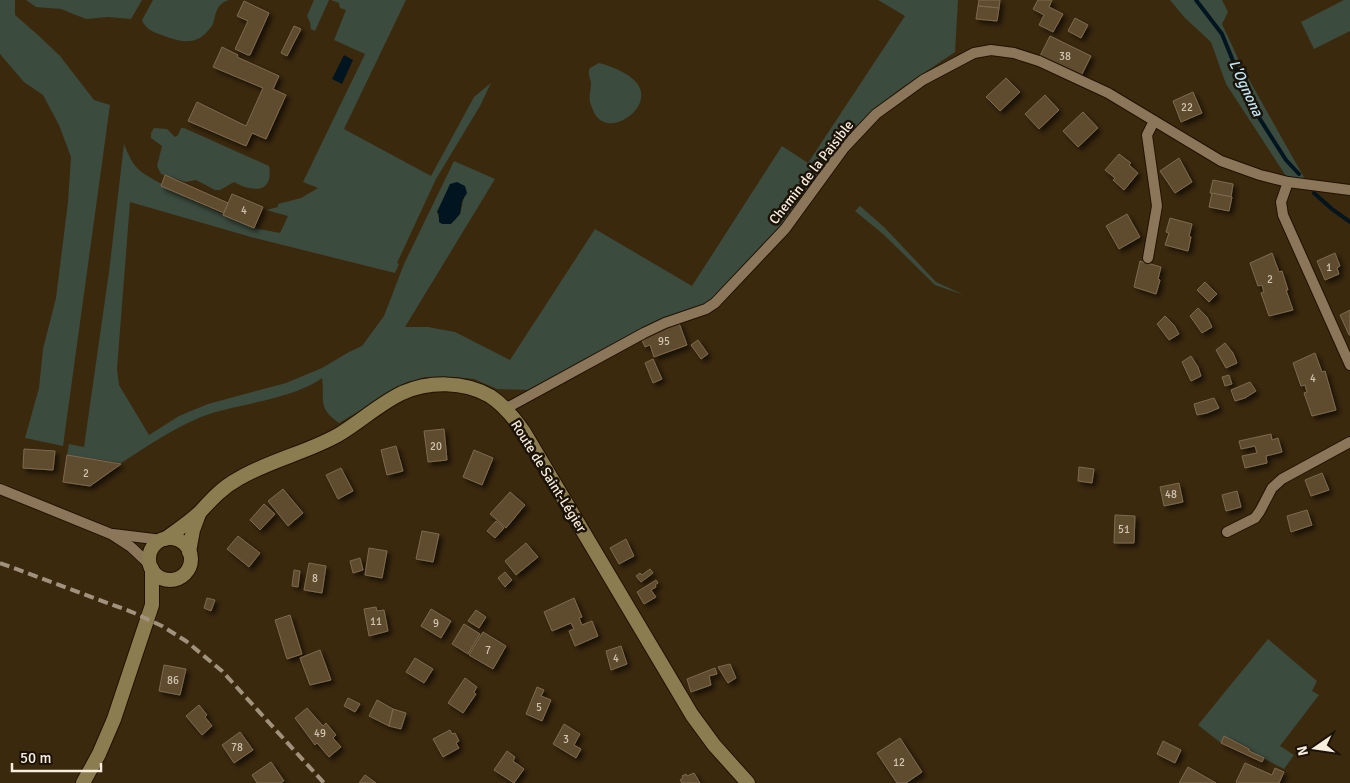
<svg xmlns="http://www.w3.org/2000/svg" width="1350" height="783" font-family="Signika,sans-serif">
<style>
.green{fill:#3b4b3e;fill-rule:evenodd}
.water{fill:#00151f}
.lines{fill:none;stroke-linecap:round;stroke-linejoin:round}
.stream{stroke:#00151f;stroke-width:4}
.building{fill:#5f4b2f;stroke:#7e6a4d;filter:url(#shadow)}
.street-casing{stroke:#211100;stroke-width:12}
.secondary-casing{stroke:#211100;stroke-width:16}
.street{stroke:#8b765a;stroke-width:10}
.secondary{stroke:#8b7d4f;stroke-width:14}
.rail{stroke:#a1927d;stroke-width:4;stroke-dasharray:10 5;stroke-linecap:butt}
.labels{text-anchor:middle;stroke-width:5;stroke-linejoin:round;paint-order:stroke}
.number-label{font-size:11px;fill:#d2c4b1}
.street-label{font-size:14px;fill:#f8ecdc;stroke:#1b1308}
.water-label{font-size:15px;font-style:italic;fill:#bee6f7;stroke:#1b1308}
</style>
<defs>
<filter id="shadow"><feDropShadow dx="3.5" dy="3.5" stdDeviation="2.5" flood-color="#0009"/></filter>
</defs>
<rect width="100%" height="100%" fill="#3b290e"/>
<g class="green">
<polygon points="0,0 15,0 15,15 39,36 60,56 94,100 110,105 63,446 25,438 39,388 43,349 56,298 68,202 71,157 59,125 43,95 24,82 0,54"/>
<polygon points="26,0 142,0 131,19 108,17 86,19 61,9 36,7"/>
<path d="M153,0H229C216,4 216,13 213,24C211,28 208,30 206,33C193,47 174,40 159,34C152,32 144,27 142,20Z"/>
<polygon points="314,0 329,0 315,31 311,29 310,22 307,16"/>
<path d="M331,0H406L344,129L431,176L474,97L491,83L480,106L436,179L397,263L399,264L395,273L251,237L130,202L117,369L119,385L149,435L179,416L208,404L286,383L322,368L349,352L362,346L384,316L404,264L454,161L495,179L405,327H428L455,332L510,360L595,229L692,286L782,146L808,163L905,16L878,0H958L955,52L900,89L872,111L835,150L788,218L713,299L704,305L657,321L530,390L497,389L474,379L455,377H425L404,384L339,423C317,407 325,401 322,378C297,397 243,404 212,413C179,424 149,445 121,463L67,455L69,444L84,447L109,272L124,144C134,169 138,171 162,184L161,186L254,228L280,233L288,216L266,210L278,207V204L301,198L318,188L303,182L365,54L334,40L346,10L340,8L339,3ZM464,197L460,214L455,220L440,223L437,212L440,207Z"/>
<polygon points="1170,0 1222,0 1228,12 1222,24 1242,67 1306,181 1288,179 1226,84 1211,42 1185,18"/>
<polygon points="1344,0 1350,0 1350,31 1314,49 1301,22"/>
<path d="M599,63C608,65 615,68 624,73C666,95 621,133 602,121C596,118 593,111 591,105C588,97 591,91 591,83C590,77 587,74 590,68Z"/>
<path d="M154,128L167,129L175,137L178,135L181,128H184L269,166C274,194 252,192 234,182L220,190H215L196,180L185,182L161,174L157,166L162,146L151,138V133Z"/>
<polygon points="860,206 885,228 936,282 964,295 935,285 883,234 855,211"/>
<polygon points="1268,639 1317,681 1312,691 1319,695 1280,746 1294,755 1284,769 1249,751 1249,748 1224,736 1221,743 1198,725"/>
</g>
<g class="water">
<polygon points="344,55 353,60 342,84 332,79"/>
<polygon points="457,182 465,186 467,193 462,201 460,214 451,224 442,224 439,222 439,214 437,212 450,184"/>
</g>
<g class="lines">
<g class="stream">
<polyline points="1196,0 1222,34 1251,105 1286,160 1299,174"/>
<polyline points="1314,193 1332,209 1350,222"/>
</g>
</g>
<g class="building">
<polygon points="979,0 1000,0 999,8 978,6"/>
<polygon points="1038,0 1052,0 1049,7 1063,14 1053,32 1039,25 1044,15 1033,9"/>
<polygon points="244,1 269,13 250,55 248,55 235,49 248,21 237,16"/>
<polygon points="978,6 999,8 997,21 976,19"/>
<polygon points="1075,18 1088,25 1081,38 1068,31"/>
<polygon points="294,26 301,29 287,56 281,53"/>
<polygon points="1050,36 1091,56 1081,76 1040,56"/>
<polygon points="222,47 238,55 237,57 279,76 273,89 286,95 266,139 252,133 246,146 188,121 197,102 246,126 263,88 213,67"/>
<polygon points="1006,78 1020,92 1000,111 986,97"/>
<polygon points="1193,92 1202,113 1181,122 1173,101"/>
<polygon points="1045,95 1059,110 1039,129 1025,114"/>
<polygon points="1083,112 1098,128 1078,147 1063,131"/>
<polygon points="1119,154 1131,163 1129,165 1138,173 1124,190 1113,180 1115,178 1105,170"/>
<polygon points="1179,158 1192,182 1175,193 1160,171"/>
<polygon points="165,175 228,203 224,213 161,186"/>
<polygon points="1213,180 1233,184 1231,197 1210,193"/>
<polygon points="1212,193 1232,197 1229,211 1209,207"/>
<polygon points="232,194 263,207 254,228 223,215"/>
<polygon points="1127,214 1140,237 1119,249 1106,226"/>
<polygon points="1170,218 1192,224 1189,236 1191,237 1188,251 1165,245 1169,233 1166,232"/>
<polygon points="1272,253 1279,272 1282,271 1288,290 1286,290 1293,310 1269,316 1261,293 1264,292 1262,285 1258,286 1250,263"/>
<polygon points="1335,253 1340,266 1337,268 1339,274 1325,280 1317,261"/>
<polygon points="1140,261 1161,267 1158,279 1160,280 1156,294 1134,287"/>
<polygon points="1205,282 1217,294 1209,302 1197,290"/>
<polygon points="1198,308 1207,317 1212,327 1202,333 1190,316"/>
<polygon points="1350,310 1350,335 1349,335 1340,315"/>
<polygon points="1165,316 1174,325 1179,334 1169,340 1157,324"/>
<polygon points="679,323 687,345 654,357 650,345 645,347 641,338"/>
<polygon points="698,340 708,354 701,359 691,345"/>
<polygon points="1225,343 1233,353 1237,363 1226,368 1216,350"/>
<polygon points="1315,353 1322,372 1325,371 1336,410 1312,416 1304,393 1307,392 1305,385 1301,386 1293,363"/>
<polygon points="1191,356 1198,367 1201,376 1191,381 1182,362"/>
<polygon points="653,359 662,379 653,383 645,363"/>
<polygon points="1229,375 1232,384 1225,386 1222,377"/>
<polygon points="1250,382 1256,391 1245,398 1235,401 1231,390"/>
<polygon points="1214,398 1219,408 1207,413 1197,415 1194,404"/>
<polygon points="444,429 447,460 428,462 424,431"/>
<polygon points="1271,434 1272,440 1278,438 1282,452 1266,456 1267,463 1245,468 1242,456 1257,453 1255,446 1241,449 1239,441"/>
<polygon points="396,446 403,471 387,475 381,450"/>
<polygon points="24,449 55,451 53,470 23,468"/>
<polygon points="474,450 493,458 482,485 463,477"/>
<polygon points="67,455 121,464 90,486 63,482"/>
<polygon points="1079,467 1094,469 1092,483 1078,481"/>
<polygon points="341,468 353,491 338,499 326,475"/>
<polygon points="1322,473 1329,490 1311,496 1305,480"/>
<polygon points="1179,483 1183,502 1164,506 1160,487"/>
<polygon points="283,489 303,513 288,526 268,501"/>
<polygon points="1237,491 1241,507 1226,511 1222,495"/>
<polygon points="510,492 525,505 506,528 490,514"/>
<polygon points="264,504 275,514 260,530 250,520"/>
<polygon points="1307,510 1312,525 1291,532 1287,516"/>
<polygon points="1115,515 1135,516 1134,543 1114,543"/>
<polygon points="496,521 504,528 495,538 487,531"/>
<polygon points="422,531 439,534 433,562 416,559"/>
<polygon points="238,536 260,553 249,567 227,549"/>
<polygon points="626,539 634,556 619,564 610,548"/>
<polygon points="526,543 538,557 516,575 505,561"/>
<polygon points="369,548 387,551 382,578 365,575"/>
<polygon points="360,558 363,570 353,573 350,561"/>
<polygon points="309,563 326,566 322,593 304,590"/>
<polygon points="650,569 653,573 641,582 636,576 640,573 642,575"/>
<polygon points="294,570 300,571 298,587 292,586"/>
<polygon points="505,572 512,580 505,587 498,578"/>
<polygon points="656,580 658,583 655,585 656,587 651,590 656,597 644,604 637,592"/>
<polygon points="207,598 215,600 211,611 204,608"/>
<polygon points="574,598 582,617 579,618 582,625 592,621 598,636 575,646 569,631 574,629 571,623 552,631 544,612"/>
<polygon points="376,607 377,611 384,610 388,631 369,636 364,609"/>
<polygon points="431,609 451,621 441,638 421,626"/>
<polygon points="476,610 486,617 479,628 468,621"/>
<polygon points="290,615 302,654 287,659 275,620"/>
<polygon points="464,624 480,634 468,654 452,644"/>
<polygon points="483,632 506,646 493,669 469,655"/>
<polygon points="621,646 627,664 611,670 606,651"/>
<polygon points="320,650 331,680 310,685 300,658"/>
<polygon points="415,658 433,669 424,683 406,672"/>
<polygon points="730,664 736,678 728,683 718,667"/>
<polygon points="164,665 186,669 180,695 159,691"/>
<polygon points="715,668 717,674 709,676 711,685 691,692 687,679"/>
<polygon points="465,678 477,687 474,692 476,694 463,713 448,703"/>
<polygon points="537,687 544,690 541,696 551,700 542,721 526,714"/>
<polygon points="348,698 360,704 355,712 344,706"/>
<polygon points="377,700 393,709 389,726 369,716"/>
<polygon points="199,705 207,715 205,717 212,726 202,735 186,716"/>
<polygon points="307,708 323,726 326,723 336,735 333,738 341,747 329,757 317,743 315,745 295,718"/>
<polygon points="393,709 406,713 401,729 389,726"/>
<polygon points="564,724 580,734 574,745 581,749 576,758 553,744"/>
<polygon points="450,730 452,734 455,733 459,741 456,743 459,748 443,757 433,739"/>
<polygon points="240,732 253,750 234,763 222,745"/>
<polygon points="1224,736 1249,749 1249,751 1264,758 1262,762 1221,743"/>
<polygon points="900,738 922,772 906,783 897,783 877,753"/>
<polygon points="1163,741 1181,750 1175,763 1157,754"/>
<polygon points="507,751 515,757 513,761 524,769 514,783 494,770"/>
<polygon points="271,762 284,781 280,783 257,783 252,775"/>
<polygon points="1245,763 1272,775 1275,768 1284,772 1279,783 1238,783 1236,782"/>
<polygon points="1188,767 1216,783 1179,783"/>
<polygon points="694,773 700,783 682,783 680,780 683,778 682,776 686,774 687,776"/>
<polygon points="365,775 376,783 359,783"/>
</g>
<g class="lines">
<defs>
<g id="street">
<polyline points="1288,182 1281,202 1283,215 1350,365"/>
<polyline points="1148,258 1157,206 1147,135 1154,121"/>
<polyline points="505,409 644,333 665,323 706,309 715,303 785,229 844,148 876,114 923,80 974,53 991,50 1014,53 1039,61 1108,93 1221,161 1260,175 1288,182 1350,190"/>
<polyline points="0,489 111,534 131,547 149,564"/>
<polyline points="1227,532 1255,518 1260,511 1272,488 1282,479 1350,442"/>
<polyline points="113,534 162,540"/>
</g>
<g id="secondary">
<circle cx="170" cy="559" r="21"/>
<path d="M165,539C177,530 190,522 201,511C212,499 223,487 238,479C270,460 306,453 338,435C360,422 379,404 402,393C429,381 464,381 490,396C504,405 515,419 524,432L692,715L714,745L748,783"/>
<polyline points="189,552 193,530 199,514"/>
<polyline points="83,783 99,754 114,719 152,605 152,569"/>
</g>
</defs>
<use href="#street" class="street-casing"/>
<use href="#secondary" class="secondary-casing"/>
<use href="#street" class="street"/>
<use href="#secondary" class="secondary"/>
<polyline class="rail" points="0,563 132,612 162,626 186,641 222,671 324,783"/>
</g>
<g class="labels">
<g class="number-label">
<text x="1065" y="60">38</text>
<text x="1187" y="111">22</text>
<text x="244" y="214">4</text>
<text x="1329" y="271">1</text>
<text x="1270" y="283">2</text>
<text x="664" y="345">95</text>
<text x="1313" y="382">4</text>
<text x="436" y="450">20</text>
<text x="86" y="477">2</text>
<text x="1171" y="498">48</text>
<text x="1124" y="533">51</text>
<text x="315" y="582">8</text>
<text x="376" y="625">11</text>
<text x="436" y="627">9</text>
<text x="488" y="654">7</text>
<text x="616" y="662">4</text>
<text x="173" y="684">86</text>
<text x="539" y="711">5</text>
<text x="320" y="737">49</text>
<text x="566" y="743">3</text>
<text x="237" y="751">78</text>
<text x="899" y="766">12</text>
</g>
<g class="street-label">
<text transform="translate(811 172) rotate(-52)" y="5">Chemin de la Paisible</text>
<text transform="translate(549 476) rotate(58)" y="5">Route de Saint-Légier</text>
</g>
<g class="water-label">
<text transform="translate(1246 88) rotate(65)" y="5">L'Ognona</text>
</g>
</g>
<g transform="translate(1315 748) rotate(257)" stroke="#1b1308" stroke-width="4" paint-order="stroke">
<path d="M0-4L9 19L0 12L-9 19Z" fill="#f8ecdc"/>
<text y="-8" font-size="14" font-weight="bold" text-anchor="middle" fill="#f8ecdc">N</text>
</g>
<path d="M12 763v8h89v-8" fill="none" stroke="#f8ecdc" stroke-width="2.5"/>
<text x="20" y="763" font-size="15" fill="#f8ecdc" stroke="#1b1308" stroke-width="4" paint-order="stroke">50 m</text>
</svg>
